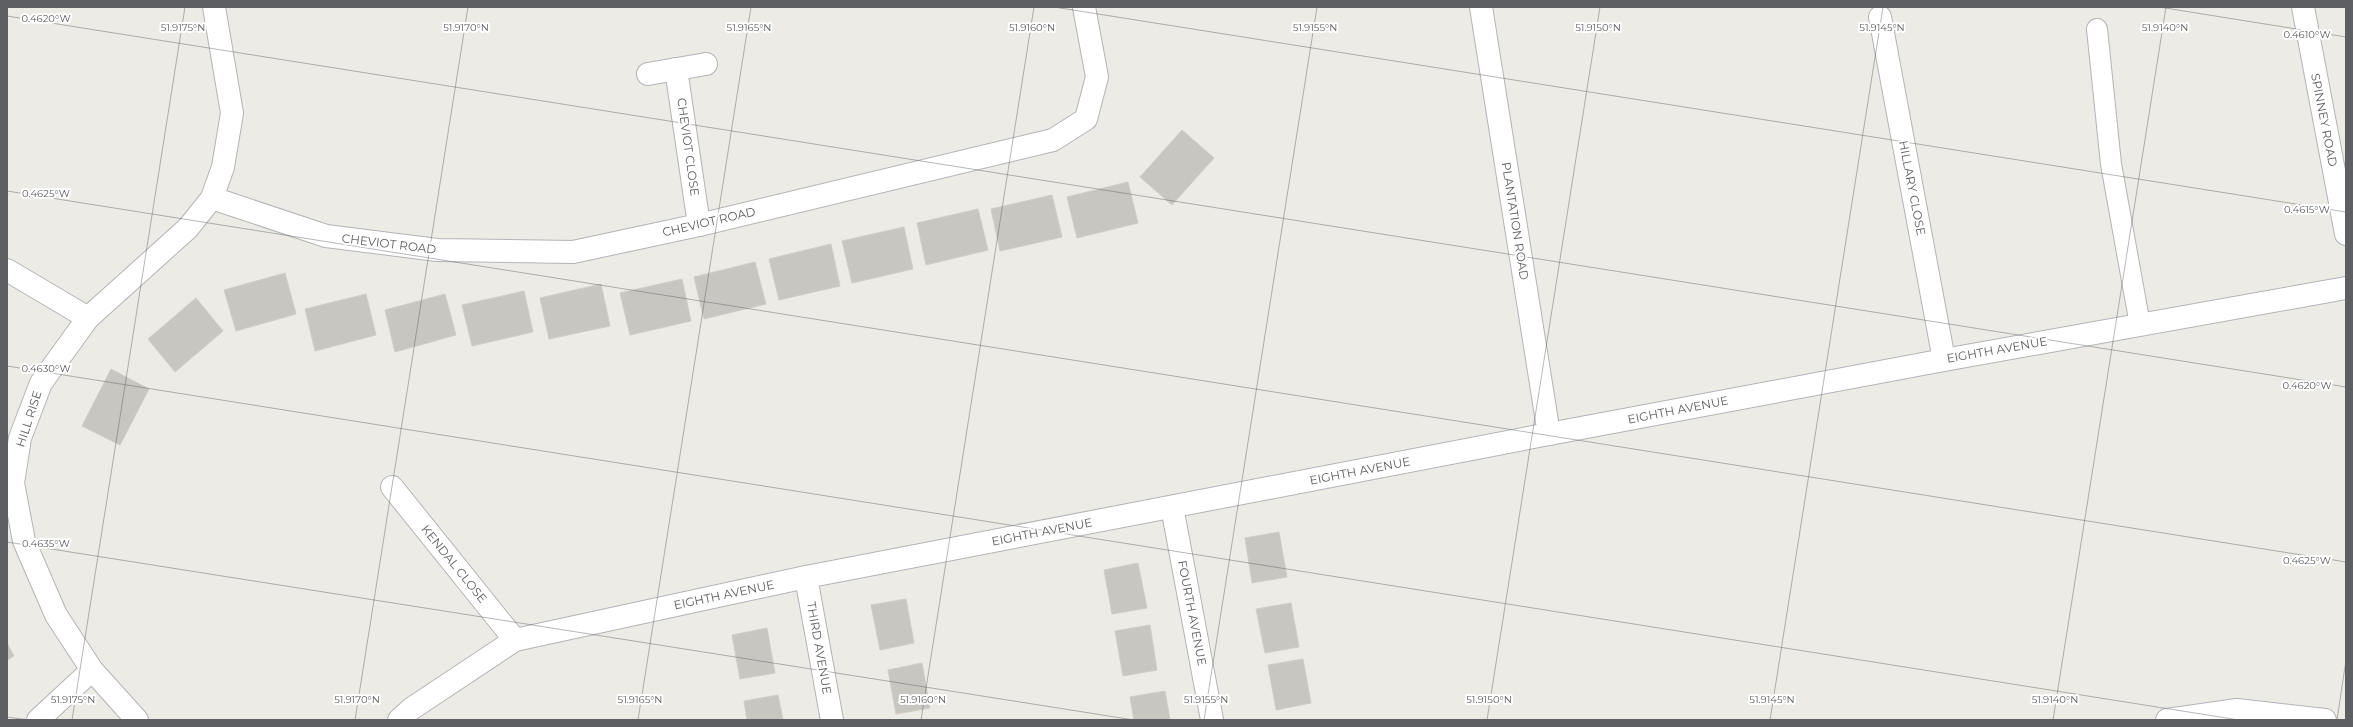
<svg xmlns="http://www.w3.org/2000/svg" width="2353" height="727" font-family="Montserrat,sans-serif">
<style>
.building{fill:#c8c6c1;stroke:#d1cdc4}
.lines{fill:none;stroke-linecap:round;stroke-linejoin:round}
.service-casing{stroke:#b2b4b8;stroke-width:22}
.minor-casing{stroke:#b2b4b8;stroke-width:24}
.service{stroke:#fff;stroke-width:20}
.minor{stroke:#fff;stroke-width:22}
.ticks{fill:none;stroke:#5d5f63;stroke-width:1;stroke-opacity:0.45}
.labels{text-anchor:middle;stroke-width:4;stroke-linejoin:round;paint-order:stroke}
.street-label{font-size:12px;fill:#5d5f63;stroke:#fff}
.ticks-label{font-size:10px;text-anchor:middle;fill:#5d5f63;stroke:#fff;stroke-width:4;stroke-linejoin:round;paint-order:stroke}
</style>
<rect width="100%" height="100%" fill="#edebe5"/>
<g class="building">
<polygon points="1182,130 1214,158 1172,205 1140,177"/>
<polygon points="1128,182 1138,223 1077,238 1067,197"/>
<polygon points="1052,195 1062,237 1000,251 991,209"/>
<polygon points="978,209 988,250 926,265 917,223"/>
<polygon points="904,227 913,269 852,283 842,241"/>
<polygon points="831,244 840,286 779,300 769,259"/>
<polygon points="755,262 766,304 704,319 694,277"/>
<polygon points="285,273 296,314 236,331 224,290"/>
<polygon points="682,279 691,321 630,335 620,293"/>
<polygon points="601,284 610,326 549,339 540,298"/>
<polygon points="524,291 533,332 472,346 462,305"/>
<polygon points="366,294 376,335 315,351 305,309"/>
<polygon points="445,294 456,335 395,352 385,310"/>
<polygon points="196,298 223,331 175,372 148,339"/>
<polygon points="111,369 149,389 120,445 82,426"/>
<polygon points="1279,532 1287,577 1252,583 1245,538"/>
<polygon points="1138,563 1147,608 1112,614 1104,570"/>
<polygon points="906,599 914,643 880,650 871,605"/>
<polygon points="1291,603 1299,647 1265,653 1256,609"/>
<polygon points="1150,625 1157,670 1123,676 1115,631"/>
<polygon points="767,628 775,673 740,679 732,635"/>
<polygon points="7,643 14,656 7,660"/>
<polygon points="1303,659 1311,703 1276,710 1268,665"/>
<polygon points="922,663 930,708 896,714 888,670"/>
<polygon points="1165,691 1170,720 1134,720 1130,697"/>
<polygon points="778,695 783,720 747,720 744,701"/>
</g>
<g class="lines">
<defs>
<polyline id="service" points="2097,29 2111,164 2140,325"/>
<g id="minor">
<polyline points="1481,7 1549,434"/>
<polyline points="2303,7 2346,234"/>
<polyline points="1880,17 1944,360"/>
<polyline points="676,69 699,225"/>
<polyline points="648,74 706,64"/>
<polyline points="212,198 326,236 437,250 573,252 699,225 1053,140 1086,119 1097,77 1084,7"/>
<polyline points="7,270 88,318"/>
<polyline points="392,487 515,640"/>
<polyline points="1172,507 1212,720"/>
<polyline points="806,577 832,720"/>
<polyline points="38,720 92,670"/>
<polyline points="137,720 92,670 56,615 24,541 13,483 20,438 41,383 88,318 188,228 212,198 223,167 232,113 214,7"/>
<polyline points="399,720 411,709 515,640 607,620 806,577 1549,434 1944,360 2346,288"/>
<polyline points="2167,720 2237,710 2325,720"/>
</g>
</defs>
<use href="#service" class="service-casing"/>
<use href="#minor" class="minor-casing"/>
<use href="#service" class="service"/>
<use href="#minor" class="minor"/>
</g>
<path class="ticks" d="M1054,7L2346,212M2159,7L2346,37M7,16L2346,387M7,191L2346,562M7,366L2239,720M7,542L1134,720M7,717L29,720M72,720L185,7M355,720L468,7M638,720L751,7M921,720L1034,7M1204,720L1317,7M1487,720L1600,7M1770,720L1883,7M2053,720L2166,7M2337,720L2346,660"/>
<g class="labels">
<g class="street-label">
<text transform="translate(2324 120) rotate(79)" y="4">SPINNEY ROAD</text>
<text transform="translate(688 147) rotate(82)" y="4">CHEVIOT CLOSE</text>
<text transform="translate(1912 188) rotate(79)" y="4">HILLARY CLOSE</text>
<text transform="translate(1515 221) rotate(81)" y="4">PLANTATION ROAD</text>
<text transform="translate(709 222) rotate(-13)" y="4">CHEVIOT ROAD</text>
<text transform="translate(389 244) rotate(7)" y="4">CHEVIOT ROAD</text>
<text transform="translate(1997 350) rotate(-10)" y="4">EIGHTH AVENUE</text>
<text transform="translate(1678 410) rotate(-11)" y="4">EIGHTH AVENUE</text>
<text transform="translate(29 419) rotate(-72)" y="4">HILL RISE</text>
<text transform="translate(1360 471) rotate(-11)" y="4">EIGHTH AVENUE</text>
<text transform="translate(1042 532) rotate(-11)" y="4">EIGHTH AVENUE</text>
<text transform="translate(454 564) rotate(51)" y="4">KENDAL CLOSE</text>
<text transform="translate(724 595) rotate(-12)" y="4">EIGHTH AVENUE</text>
<text transform="translate(1192 613) rotate(79)" y="4">FOURTH AVENUE</text>
<text transform="translate(819 648) rotate(80)" y="4">THIRD AVENUE</text>
</g>
</g>
<g class="ticks-label">
<text x="46" y="22">0.4620°W</text>
<text x="183" y="31">51.9175°N</text>
<text x="466" y="31">51.9170°N</text>
<text x="749" y="31">51.9165°N</text>
<text x="1032" y="31">51.9160°N</text>
<text x="1315" y="31">51.9155°N</text>
<text x="1598" y="31">51.9150°N</text>
<text x="1882" y="31">51.9145°N</text>
<text x="2165" y="31">51.9140°N</text>
<text x="2307" y="38">0.4610°W</text>
<text x="46" y="197">0.4625°W</text>
<text x="2307" y="213">0.4615°W</text>
<text x="46" y="372">0.4630°W</text>
<text x="2307" y="389">0.4620°W</text>
<text x="46" y="547">0.4635°W</text>
<text x="2307" y="564">0.4625°W</text>
<text x="73" y="703">51.9175°N</text>
<text x="357" y="703">51.9170°N</text>
<text x="640" y="703">51.9165°N</text>
<text x="923" y="703">51.9160°N</text>
<text x="1206" y="703">51.9155°N</text>
<text x="1489" y="703">51.9150°N</text>
<text x="1772" y="703">51.9145°N</text>
<text x="2055" y="703">51.9140°N</text>
</g>
<rect width="2353" height="727" fill="none" stroke="#5d5f63" stroke-width="16"/>
</svg>
